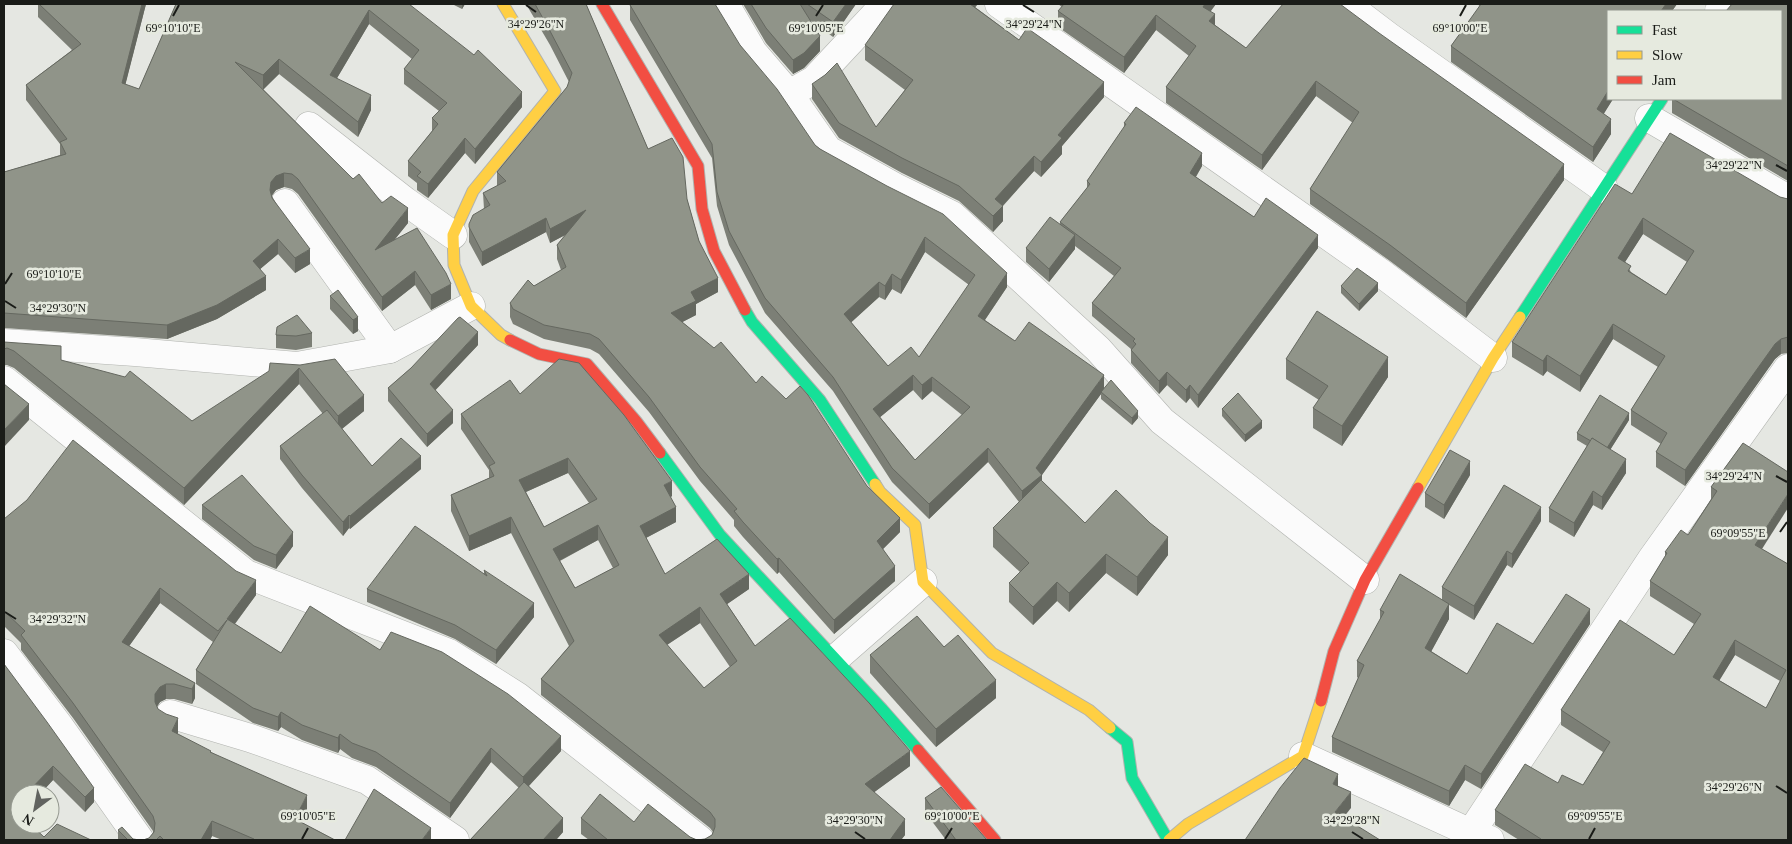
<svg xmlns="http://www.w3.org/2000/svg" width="1792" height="844" font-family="'Times New Roman',serif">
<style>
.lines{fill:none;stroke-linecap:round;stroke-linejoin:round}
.street-casing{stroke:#b1b3af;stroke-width:29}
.fast-casing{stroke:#b1b3af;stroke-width:13}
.slow-casing{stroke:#b1b3af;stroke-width:13}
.jam-casing{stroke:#b1b3af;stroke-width:13}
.street{stroke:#fbfbfb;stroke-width:28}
.fast{stroke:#16e098;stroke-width:11}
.slow{stroke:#ffcf43;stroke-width:11}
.jam{stroke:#f24e42;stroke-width:11}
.wall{fill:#7c7f76;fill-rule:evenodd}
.shaded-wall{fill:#656860}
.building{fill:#909489;stroke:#656860;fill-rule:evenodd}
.ticks{fill:none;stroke:#1a1c18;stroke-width:2}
.ticks-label{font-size:12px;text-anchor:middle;fill:#1a1c18;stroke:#e6eadf;stroke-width:5;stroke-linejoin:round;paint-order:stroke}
</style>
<rect width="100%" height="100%" fill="#e5e7e2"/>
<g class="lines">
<defs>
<g id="street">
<polyline points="725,4 753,52 789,94 828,150 895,187 952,215 1098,349 1162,421 1365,580"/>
<polyline points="999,4 1381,273 1493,358"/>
<polyline points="1346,4 1388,36 1604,189"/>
<polyline points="1719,11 1724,4"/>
<polyline points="789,94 814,80 885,4"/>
<polyline points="1649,118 1788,199"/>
<polyline points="309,126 405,201 453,235"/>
<polyline points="285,203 390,349"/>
<polyline points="4,343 135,352 297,366 390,349 471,306"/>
<polyline points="4,380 246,574 449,653 517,696 700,840"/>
<polyline points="4,653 60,727 140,840"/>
<polyline points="835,659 923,582"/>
<polyline points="170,714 250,738 367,780 455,840"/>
<polyline points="1303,756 1471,833 1490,840"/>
<polyline points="1466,840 1651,560 1788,368"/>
</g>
<g id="fast">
<polyline points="745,310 752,322 820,400 875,484"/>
<polyline points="1520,317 1662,99"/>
<polyline points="660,453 720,535 882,709 918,750"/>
<polyline points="1110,728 1127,742 1132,778 1168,840"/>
</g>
<g id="slow">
<polyline points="503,4 555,91 473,191 453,235 454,265 471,306 501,335 510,340"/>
<polyline points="875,484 880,492 915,525 923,582 992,653 1089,710 1110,728"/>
<polyline points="1418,488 1493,358 1520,317"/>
<polyline points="1169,840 1188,824 1303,756 1321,701"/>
</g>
<g id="jam">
<polyline points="602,4 698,166 702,209 714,251 745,310"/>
<polyline points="510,340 539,354 587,364 636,421 660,453"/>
<polyline points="1321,701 1334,651 1365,580 1418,488"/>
<polyline points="918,750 995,840"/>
</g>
</defs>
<use href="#street" class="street-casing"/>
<use href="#fast" class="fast-casing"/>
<use href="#slow" class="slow-casing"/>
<use href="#jam" class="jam-casing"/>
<use href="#street" class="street"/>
<use href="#fast" class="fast"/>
<use href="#slow" class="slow"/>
<use href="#jam" class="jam"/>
</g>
<g class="wall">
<polygon points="38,4 146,4 125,85 139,89 176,4 409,4 522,107 475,164 465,153 428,198 417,190 417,183 408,176 408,161 432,131 432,118 439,111 404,84 404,69 412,59 369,24 337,78 371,110 358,137 279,74 263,89 353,179 382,203 408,223 395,239 451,299 431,310 415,285 382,311 298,194 292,189 284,187 276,190 272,196 310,264 295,273 278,254 260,269 266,290 217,319 167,339 4,328 4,172 60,155 60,144 26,100 26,85 72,50 38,17"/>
<polygon points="452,4 465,4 462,9"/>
<polygon points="526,4 586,4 648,149 687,199 699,241 718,292 696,304 696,315 682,322 756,383 867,486 900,532 883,549 895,581 834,634 779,572 777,574 743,537 734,526 734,520 700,481 649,412 599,354 590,349 544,339 513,324 510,317 510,303 534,286 561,270 557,259 557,245 565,235 550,243 546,232 482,266 469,242 469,224 484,209 483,193 497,186 497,172 567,87 569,82 550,45"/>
<polygon points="743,4 856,4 833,37 810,20 820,51 804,68 793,74 766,43"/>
<polygon points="1058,4 1216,4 1210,11 1215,25 1246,48 1564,180 1466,318 1390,261 1310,204 1310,189 1353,123 1316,96 1262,170 1166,103 1166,87 1189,56 1156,30 1124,73 1058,27 1058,11 1062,7"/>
<polygon points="1477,4 1677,4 1672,11 1608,11 1608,99 1613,99 1603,114 1611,134 1593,162 1451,62 1451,46 1480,6"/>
<polygon points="1788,4 1788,181 1672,113 1672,99 1781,99"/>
<path d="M630,5L740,45L815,145L1007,287L985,320L1015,341L1104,388L1138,418L1132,425L1101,399V394L1042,475V481L1085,523L1168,555L1137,596L1106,573L1069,612L1057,601L1033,625L1009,602V583L1020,572L993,547V528L1019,502L988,462L929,519L892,482L833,391L765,313L729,245L717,206L712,158L630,20ZM925,252L969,285L919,357L888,366L851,322L879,297L885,300L892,289L901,294ZM913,390L922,400L932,391L962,415L915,460L880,417Z"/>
<polygon points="975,7 1019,40 1104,97 1062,146 1062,154 1041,177 1034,171 1003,206 1003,221 993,232 959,201 902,173 839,138 812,99 812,84 876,127 905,90 865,60 865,45"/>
<polygon points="1124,123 1202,166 1196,177 1254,217 1318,248 1198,408 1190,398 1186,403 1167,385 1159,394 1131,363 1131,349 1092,316 1092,303 1114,276 1075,246 1075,249 1049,282 1026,262 1026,248 1060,224 1060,222 1087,188 1087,181 1124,128"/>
<path d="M1632,194L1780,197L1788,199V353L1781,354L1775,359L1685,486L1656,467V452L1661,444L1631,425V410L1658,367L1613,339L1580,392L1547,371L1543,376L1512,357V342ZM1643,234L1687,262L1666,295L1631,272L1625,262Z"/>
<polygon points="1341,286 1378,291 1359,311 1341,293"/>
<polygon points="330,296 358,317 358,331 353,334 330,309"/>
<polygon points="312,333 312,347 296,350 276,348 276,335"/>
<polygon points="4,342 61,360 192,421 300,365 364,411 342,429 372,466 421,469 350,529 349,528 343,536 302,488 280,459 280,446 323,414 299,384 184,505 14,368 7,365 4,365"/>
<polygon points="478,345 435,390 453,423 427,447 388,401 388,388 411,368"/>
<polygon points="1286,359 1388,377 1342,446 1313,428 1313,408 1319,400 1286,379"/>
<path d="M520,394L672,496L671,497L676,522L646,538L665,574L749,589L727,604L755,646L910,766L874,792L905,835L901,840H589L581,834V818L634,822L690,837L697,840L705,839L712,835L713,832L710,828L541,695V679L569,646L511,533L469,551L451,511V495L489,478V470L461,429V414ZM568,473L589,503L544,527L526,492ZM598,540L613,568L575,588L560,561ZM700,623L730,667L704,688L667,645Z"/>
<polygon points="1222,409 1262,428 1245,442 1222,416"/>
<polygon points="1629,420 1610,450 1626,473 1602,510 1593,505 1574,537 1549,522 1549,508 1587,446 1577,440 1577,433"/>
<path d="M1743,443L1762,549L1788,564V840H1519L1495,825V810L1558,783L1583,785L1603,752L1561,725V710L1674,655L1694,624L1650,596V581L1665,557V552L1688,535L1711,499V487ZM1735,655L1780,681L1766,708L1719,680Z"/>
<polygon points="1470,475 1444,519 1425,507 1425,493"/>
<polygon points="202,505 293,546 276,569 254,560 202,519"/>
<polygon points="4,519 256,595 235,624 281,653 380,650 561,751 529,786 563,832 556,840 470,840 519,788 491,762 450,818 376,767 352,758 340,749 338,753 302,740 281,727 278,731 253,723 196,684 196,670 213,642 160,603 129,646 195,683 195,698 192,704 174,699 166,699 160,702 157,707 158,709 178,733 177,734 211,752 307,809 301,822 335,840 222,840 212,836 210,840 143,840 149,838 153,833 153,831 73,718 21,650 21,643 4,626"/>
<polygon points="1541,521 1512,568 1507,565 1474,620 1449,605 1449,619 1431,651 1467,674 1533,644 1590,624 1481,789 1465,780 1449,806 1332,752 1332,737 1358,678 1357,677 1357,661 1380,620 1380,610 1442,600 1442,587"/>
<polygon points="484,570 534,617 496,664 455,639 367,602 367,589 484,574"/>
<polygon points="944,647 996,698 936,747 870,673 870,655"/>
<polygon points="4,664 94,802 85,812 53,780 40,794 20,794 20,824 44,837 4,840"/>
<polygon points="925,798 987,840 946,840 925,812"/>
<polygon points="118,830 133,839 140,840 118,840"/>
</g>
<g class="shaded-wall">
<polygon points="142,4 146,4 122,98 122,83"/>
<polygon points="462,4 465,4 462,9"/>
<polygon points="846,4 856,4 833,37 833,22"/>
<polygon points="967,4 978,4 967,17"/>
<polygon points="1205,4 1216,4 1203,22 1203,7"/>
<polygon points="1666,4 1677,4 1672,11 1661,11"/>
<polygon points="369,10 369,24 330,90 330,75"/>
<polygon points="1215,14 1215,29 1209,21"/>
<polygon points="1156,15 1156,30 1124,73 1124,57"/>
<polygon points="820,36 820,51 804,68 793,74 793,60"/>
<polygon points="279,59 279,74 263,90 263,75"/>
<polygon points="1316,81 1316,96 1262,170 1262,155"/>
<polygon points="1104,82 1104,97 1062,146 1062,154 1041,177 1041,162 1058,135"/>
<polygon points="1608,91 1608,99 1613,99 1597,125 1597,109"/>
<polygon points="522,92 522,107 475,164 475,149"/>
<polygon points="371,95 371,110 358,137 358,122"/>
<polygon points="1611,119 1611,134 1593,162 1593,147"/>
<polygon points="465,138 465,153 428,198 428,184"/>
<polygon points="1202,153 1202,166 1190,186 1190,173"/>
<polygon points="1034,156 1034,171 995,214 995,199"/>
<polygon points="1564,164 1564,180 1466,318 1466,303"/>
<polygon points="284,173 284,187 276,190 271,196 270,190 271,182 276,176"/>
<polygon points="1003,206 1003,221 993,232 993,216"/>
<polygon points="408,208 408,223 375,264 375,250"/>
<polygon points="586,210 586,224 550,243 550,229"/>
<polygon points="546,218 546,232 482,266 482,252"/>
<polygon points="1643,218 1643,234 1618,273 1618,258"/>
<polygon points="1075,235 1075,249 1049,282 1049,269"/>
<polygon points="1318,235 1318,248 1198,408 1198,395"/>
<polygon points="925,237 925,252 901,294 901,280"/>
<polygon points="278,239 278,254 253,275 253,261"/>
<polygon points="310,249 310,264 295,273 295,258"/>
<polygon points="415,271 415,285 382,311 382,297"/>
<polygon points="1007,273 1007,287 978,330 978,316"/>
<polygon points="892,274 892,289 885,300 885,286"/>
<polygon points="266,276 266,290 217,319 167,339 167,325"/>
<polygon points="718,278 718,292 696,304 696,315 671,328 671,313 691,292"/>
<polygon points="879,282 879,297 844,329 844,314"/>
<polygon points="1378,283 1378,291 1359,311 1359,304"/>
<polygon points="451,284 451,299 431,310 431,295"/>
<polygon points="358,317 358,331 353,334 353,320"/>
<polygon points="1613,324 1613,339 1580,392 1580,376"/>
<polygon points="478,332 478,345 430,396 430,384"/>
<polygon points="1781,339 1781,354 1775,359 1685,486 1685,470 1775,344"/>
<polygon points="1547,355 1547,371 1543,376 1543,361"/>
<polygon points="1388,357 1388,377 1342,446 1342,426"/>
<polygon points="299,368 299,384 184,505 184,488"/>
<polygon points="1167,372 1167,385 1159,394 1159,381"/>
<polygon points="913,375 913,390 873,423 873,409"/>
<polygon points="1104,375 1104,390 1101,392 1101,394 1041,476 1042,475 1042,490 1022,505 1022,491 1036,468"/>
<polygon points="932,377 932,391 922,400 922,385"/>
<polygon points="1190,385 1190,398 1186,403 1186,390"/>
<polygon points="364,395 364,411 338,432 338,416"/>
<polygon points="29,404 29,420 4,447 4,430"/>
<polygon points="453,410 453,423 427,447 427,434"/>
<polygon points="1138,411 1138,418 1132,425 1132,418"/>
<polygon points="1629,413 1629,420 1605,458 1605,451"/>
<polygon points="1262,421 1262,428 1245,442 1245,435"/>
<polygon points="988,448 988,462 929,519 929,504"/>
<polygon points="421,456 421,469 350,529 350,516"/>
<polygon points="568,458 568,473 519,495 519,480"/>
<polygon points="1626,459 1626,473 1602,510 1602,497"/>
<polygon points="1470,461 1470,475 1444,519 1444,505"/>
<polygon points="672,481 672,496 664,500 664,485"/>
<polygon points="1593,491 1593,505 1574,537 1574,523"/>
<polygon points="1788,494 1788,508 1755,560 1755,545"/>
<polygon points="676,507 676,522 640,541 640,526"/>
<polygon points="1541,507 1541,521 1512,568 1512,554"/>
<polygon points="349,515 349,528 343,536 343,522"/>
<polygon points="511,517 511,533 469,551 469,536"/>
<polygon points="900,518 900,532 877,555 877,541"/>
<polygon points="598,525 598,540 553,564 553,549"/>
<polygon points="293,532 293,546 276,569 276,555"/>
<polygon points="1168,537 1168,555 1137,596 1137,577"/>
<polygon points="1507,551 1507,565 1474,620 1474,606"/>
<polygon points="1106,554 1106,573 1069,612 1069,593"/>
<polygon points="779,558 779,572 777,574 777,559"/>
<polygon points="895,566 895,581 834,634 834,620"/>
<polygon points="749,574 749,589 720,609 720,594"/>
<polygon points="256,580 256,595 227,634 227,619"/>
<polygon points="1057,582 1057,601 1033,625 1033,607"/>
<polygon points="160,588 160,603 122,656 122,642"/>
<polygon points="534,603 534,617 496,664 496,650"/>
<polygon points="1449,604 1449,619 1425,663 1425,648"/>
<polygon points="700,607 700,623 659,650 659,635"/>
<polygon points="1590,609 1590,624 1481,789 1481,774"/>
<polygon points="1735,640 1735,655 1713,691 1713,677"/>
<polygon points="996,680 996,698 936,747 936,729"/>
<polygon points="195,683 195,698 192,704 192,689"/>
<polygon points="166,684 166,699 160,702 155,709 155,717 155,694 160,687"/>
<polygon points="281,712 281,727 278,731 278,717"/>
<polygon points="178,718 178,733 172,746 172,731"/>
<polygon points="340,734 340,749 338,753 338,738"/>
<polygon points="561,736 561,751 523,792 523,777"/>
<polygon points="491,748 491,762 450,818 450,803"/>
<polygon points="910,751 910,766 865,799 865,784"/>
<polygon points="1465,765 1465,780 1449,806 1449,791"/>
<polygon points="53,766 53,780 40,794 26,794"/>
<polygon points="1338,774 1338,789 1333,784"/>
<polygon points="94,788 94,802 85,812 85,797"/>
<polygon points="1351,792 1351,808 1335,828 1335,812"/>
<polygon points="307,795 307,809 295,833 295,819"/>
<polygon points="20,800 20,814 12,808"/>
<polygon points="563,818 563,832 556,840 543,840"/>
<polygon points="905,819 905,835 901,840 890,840"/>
<polygon points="212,821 212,836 210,840 201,840"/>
<polygon points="431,828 431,840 422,840"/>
</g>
<g class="building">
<polygon points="39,4 142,4 122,83 139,89 176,4 409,4 474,55 478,50 522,92 475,149 465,138 428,184 417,176 421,172 408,161 438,124 432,118 447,103 404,69 419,50 369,10 330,75 371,95 358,122 279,59 263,75 235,62 353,179 359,174 382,203 391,196 408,208 375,250 417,228 446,273 451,284 431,295 415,271 382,297 298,179 292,174 284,173 276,176 271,182 270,190 272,198 310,249 295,258 278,239 253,261 266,276 217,305 167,325 4,313 4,172 66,154 60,142 67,139 26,85 81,44"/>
<polygon points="535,4 586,4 648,149 672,138 683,157 687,199 699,241 718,278 691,292 696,301 671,313 714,348 721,342 756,383 762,376 786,399 800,386 808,395 867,486 900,518 877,541 895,566 834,620 779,558 777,559 743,522 734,511 737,509 700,467 649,397 599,339 590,334 544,325 513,309 510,303 528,280 534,286 566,267 557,245 586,210 550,229 546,218 482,252 469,227 469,224 473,215 490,205 483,193 506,181 497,172 567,87 572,73 550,31"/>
<path d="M633,4H715L740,45L777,89L815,145L820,149L887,186L943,214L1007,273L978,316L1015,341L1029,322L1104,375L1036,468L1042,475L1022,491L988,448L929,504L892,468L833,377L765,298L729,231L717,192L712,144L630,5ZM925,237L975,275L919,357L911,347L888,366L844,314L879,282L885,286L892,274L901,280ZM913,375L922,385L932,377L970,407L915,460L873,409Z"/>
<polygon points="751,4 800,4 820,36 804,53 793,60 766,28"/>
<polygon points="807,4 846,4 833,22"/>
<polygon points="894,4 970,4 1019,40 1027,28 1104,82 1058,135 1062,138 1041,162 1034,156 995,199 1003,206 993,216 959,186 902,158 839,123 812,84 825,75 837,63 876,127 913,80 865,45"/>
<polygon points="1064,4 1205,4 1203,7 1215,14 1209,21 1246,48 1283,4 1340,4 1379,33 1564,164 1466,303 1390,245 1310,189 1359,112 1316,81 1262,155 1166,87 1196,46 1156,15 1124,57 1058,11"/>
<polygon points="1481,4 1666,4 1661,11 1608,11 1608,91 1597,109 1611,119 1593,147 1451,46"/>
<polygon points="1732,4 1788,4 1788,166 1673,99 1781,99 1781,11 1726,11"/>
<polygon points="1136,107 1202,153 1190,173 1254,217 1266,198 1318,235 1198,395 1190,385 1186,390 1167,372 1159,381 1131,350 1136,344 1133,341 1135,339 1092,303 1121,268 1060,222 1090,184 1087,181 1126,124 1124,123"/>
<path d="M1670,133L1780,197L1788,199V337L1781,339L1775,344L1685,470L1656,452L1667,433L1631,410L1665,356L1613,324L1580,376L1547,355L1543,361L1512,342L1615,184L1632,194ZM1643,218L1694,251L1666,295L1628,271L1631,266L1618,258Z"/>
<polygon points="1050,217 1075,235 1049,269 1026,248"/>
<polygon points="1357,268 1378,283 1359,304 1341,286"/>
<polygon points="338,290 358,317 353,320 330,296"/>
<polygon points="1317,311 1388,357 1342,426 1313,408 1328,386 1286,359"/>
<polygon points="297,315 312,333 296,336 276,335 277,327"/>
<polygon points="460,317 478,332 430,384 453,410 427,434 388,388 411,368 458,318"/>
<polygon points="4,342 61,346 61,360 125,377 130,371 192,421 269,371 270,363 300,365 335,359 364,395 338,416 299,368 184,488 14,351 7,348 4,349"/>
<path d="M559,359L579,363L624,415L672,481L664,485L676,507L640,526L665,574L717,539L749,574L720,594L755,646L790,618L870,704L910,751L865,784L905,819L890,840H608L581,818L600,794L634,822L648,804L690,837L697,840L705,839L712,835L715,827V819L710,812L541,679L574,641L511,517L469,536L451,495L494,476L489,466L495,463L461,414L510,380L520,394ZM568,458L597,499L544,527L519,480ZM598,525L619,565L575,588L553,549ZM700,607L737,661L704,688L659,635Z"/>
<polygon points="1111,380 1138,411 1132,418 1101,392"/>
<polygon points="4,384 29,404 4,430"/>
<polygon points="1238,393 1262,421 1245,435 1222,409"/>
<polygon points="1600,395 1629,413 1607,448 1592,438 1591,441 1577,433"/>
<polygon points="327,410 372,466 401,438 421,456 350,516 349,515 343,522 302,475 280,446"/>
<polygon points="1592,438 1626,459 1602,497 1593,491 1574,523 1549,508"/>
<polygon points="73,440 236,571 256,580 227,619 281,653 310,606 380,650 391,632 442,652 508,694 561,736 523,777 491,748 450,803 376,752 352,743 340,734 338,738 302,725 281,712 278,717 253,708 196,670 227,620 218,631 160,588 122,642 195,683 192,689 174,684 166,684 160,687 155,694 155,702 158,709 166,714 178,718 172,731 211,751 210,752 307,795 295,819 335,840 253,840 254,839 212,821 201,840 164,840 160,836 156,840 143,840 149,838 154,832 155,823 153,816 73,703 21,635 25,631 4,611 4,519 27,500"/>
<path d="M1743,443L1788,472V494L1755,545L1788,564V840H1540L1541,839L1495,810L1525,764L1558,783L1562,775L1583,785L1610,742L1561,710L1620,620L1674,655L1701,614L1650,581L1667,553L1665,552L1681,530L1688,535L1717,491L1711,487ZM1735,640L1786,670L1766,708L1713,677Z"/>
<polygon points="1450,450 1470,461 1444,505 1425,493"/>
<polygon points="242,475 293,532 276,555 254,546 202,505"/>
<polygon points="1041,480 1085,523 1116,490 1150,523 1168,537 1137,577 1106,554 1069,593 1057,582 1033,607 1009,583 1029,563 993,528"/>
<polygon points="1504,485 1541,507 1512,554 1507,551 1474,606 1442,587"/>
<polygon points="415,526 487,576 484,570 534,603 496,650 455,625 367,589"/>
<polygon points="1400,574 1449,604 1425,648 1467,674 1497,623 1533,644 1566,594 1590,609 1481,774 1465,765 1449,791 1332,737 1364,665 1357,661 1384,612 1380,610"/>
<polygon points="917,616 944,647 958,635 996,680 936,729 870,655"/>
<polygon points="4,664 47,722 94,788 85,797 53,766 26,794 20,794 20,800 12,808 20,815 20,824 30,824 44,837 57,824 91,840 4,840"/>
<polygon points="1304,758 1338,774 1333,784 1351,792 1335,812 1380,840 1245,840 1280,788"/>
<polygon points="524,782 563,818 543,840 470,840"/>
<polygon points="941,787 987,840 956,840 925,798"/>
<polygon points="374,789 431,828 422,840 345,840"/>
<polygon points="122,827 133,839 140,840 128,840 118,830"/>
</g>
<path class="ticks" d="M526,5L536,12M1023,5L1034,12M173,16L179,5M816,16L823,5M1460,16L1466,5M1776,165L1787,171M5,284L12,273M5,301L16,308M1776,476L1787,482M1780,532L1787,522M5,612L16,619M1776,786L1787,793M855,832L865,839M1352,832L1363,839M302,839L308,828M945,839L952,828M1589,839L1595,828"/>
<g class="ticks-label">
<text x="536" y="28">34°29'26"N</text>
<text x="1034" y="28">34°29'24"N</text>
<text x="173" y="32">69°10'10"E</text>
<text x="816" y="32">69°10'05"E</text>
<text x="1460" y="32">69°10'00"E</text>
<text x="1734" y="169">34°29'22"N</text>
<text x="54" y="278">69°10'10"E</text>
<text x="58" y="312">34°29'30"N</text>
<text x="1734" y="480">34°29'24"N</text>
<text x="1738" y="537">69°09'55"E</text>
<text x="58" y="623">34°29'32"N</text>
<text x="1734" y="791">34°29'26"N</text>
<text x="308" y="820">69°10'05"E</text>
<text x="952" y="820">69°10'00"E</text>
<text x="1595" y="820">69°09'55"E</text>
<text x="855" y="824">34°29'30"N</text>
<text x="1352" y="824">34°29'28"N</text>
</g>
<rect width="1792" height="844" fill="none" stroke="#1a1c18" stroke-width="10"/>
<rect x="1607" y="10" width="175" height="90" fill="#e6eadf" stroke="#94988f"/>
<rect x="1617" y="26" width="25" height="8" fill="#16e098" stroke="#94988f"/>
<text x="1652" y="35" font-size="15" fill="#1a1c18">Fast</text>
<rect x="1617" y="51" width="25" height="8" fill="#ffcf43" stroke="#94988f"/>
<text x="1652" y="60" font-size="15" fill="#1a1c18">Slow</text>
<rect x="1617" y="76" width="25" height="8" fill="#f24e42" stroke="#94988f"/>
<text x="1652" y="85" font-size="15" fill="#1a1c18">Jam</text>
<g transform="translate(35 809) rotate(212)"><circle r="24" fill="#e6eadf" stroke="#94988f"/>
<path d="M0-4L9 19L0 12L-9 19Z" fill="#61635f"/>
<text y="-8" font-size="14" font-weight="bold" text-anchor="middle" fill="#1a1c18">N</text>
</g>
</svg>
